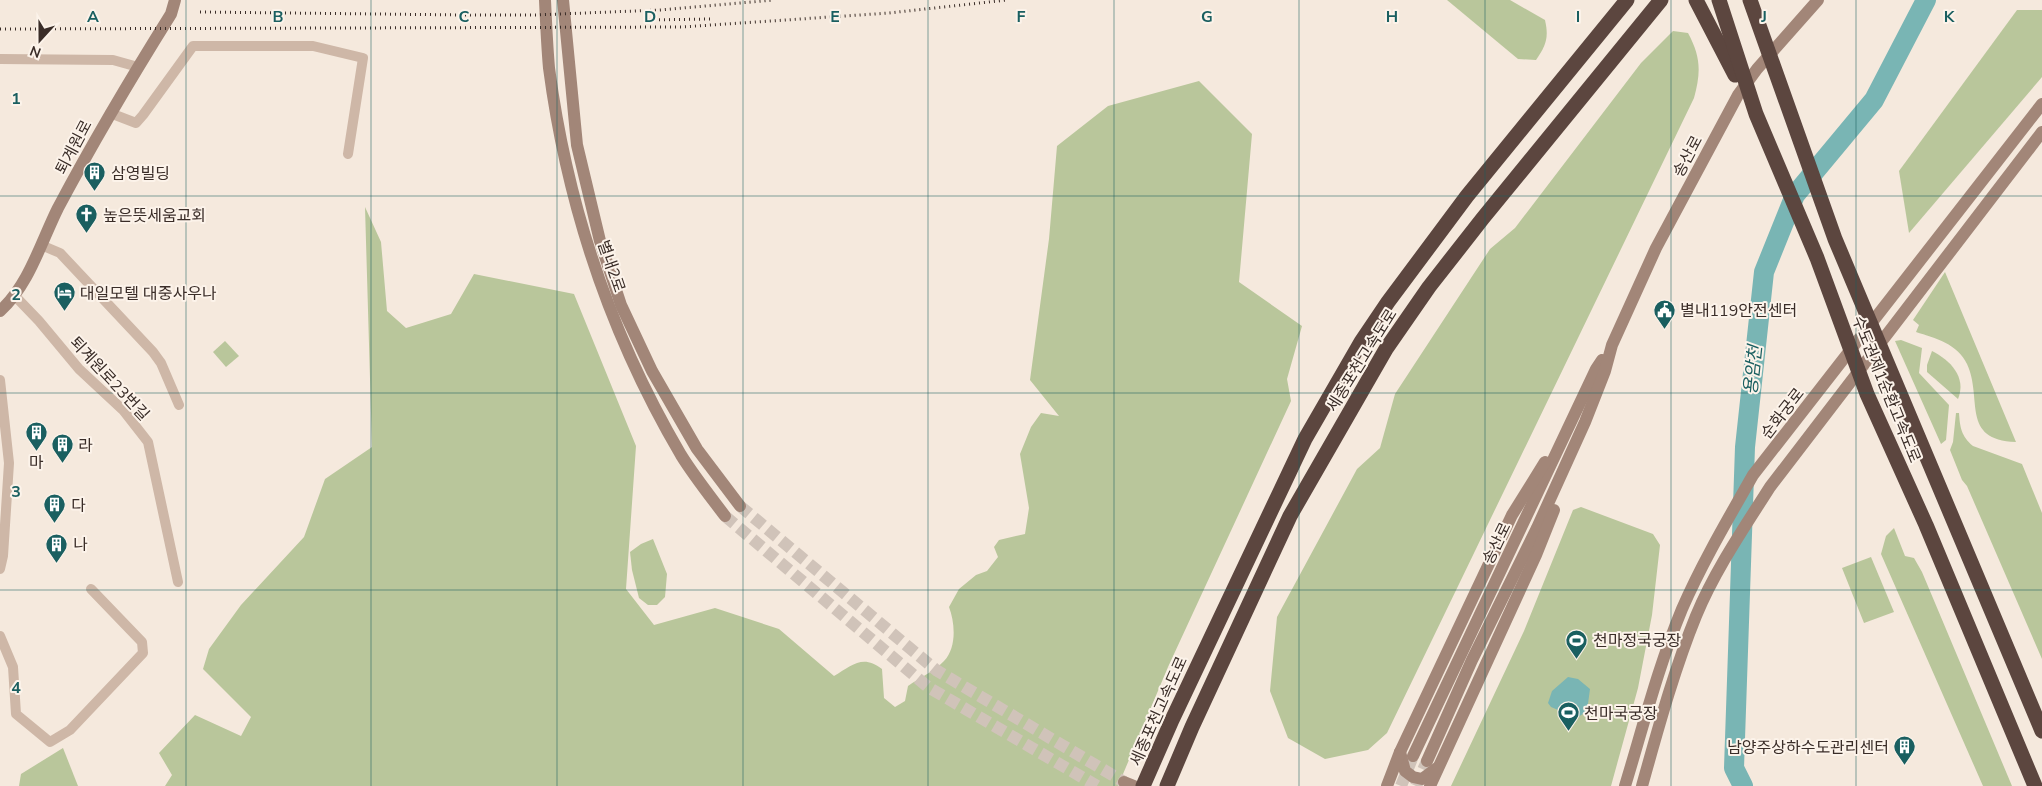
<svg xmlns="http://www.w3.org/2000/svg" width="2042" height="786" font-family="'Nunito Sans','Noto Sans KR',sans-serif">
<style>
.green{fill:#b9c69b}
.water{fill:#79b5b4}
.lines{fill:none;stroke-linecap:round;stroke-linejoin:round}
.river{stroke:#79b5b4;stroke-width:20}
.secondary-tunnel{stroke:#d0c3b9;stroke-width:12;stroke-dasharray:12 6;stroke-linecap:butt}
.street{stroke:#ceb7a7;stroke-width:10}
.secondary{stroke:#a28678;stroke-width:12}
.highway{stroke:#5c463f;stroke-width:15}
.rail{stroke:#3a2d28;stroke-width:3;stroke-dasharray:1 4;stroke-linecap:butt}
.grid{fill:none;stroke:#1a5f60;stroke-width:1;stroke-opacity:0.55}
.labels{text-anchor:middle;stroke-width:4;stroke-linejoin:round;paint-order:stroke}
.street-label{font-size:16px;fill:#3a2d28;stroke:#fcf3ea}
.poi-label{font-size:16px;fill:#3a2d28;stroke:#fcf3ea;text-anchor:start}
.water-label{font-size:18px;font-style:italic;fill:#1a5f60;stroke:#fcf3ea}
.grid-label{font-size:16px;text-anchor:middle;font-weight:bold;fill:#1a5f60;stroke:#fcf3ea;stroke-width:4;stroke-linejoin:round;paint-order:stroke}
</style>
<rect width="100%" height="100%" fill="#f5e9dd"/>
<g class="green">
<path d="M1447,0H1510L1545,20C1549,38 1546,45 1536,60L1518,59Z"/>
<polygon points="2017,10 2042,10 2042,77 1909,233 1899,171"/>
<path d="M1673,31L1688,33C1701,57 1701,72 1694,98L1387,733L1368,750L1325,759L1288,738L1270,691L1277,617L1357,469L1380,448L1395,394L1490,249L1515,228L1641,63Z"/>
<path d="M1199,81L1252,134L1239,282L1302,326L1287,379L1291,401L1168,667L1118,786H165L172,775L159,753L195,715L241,736L251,717L203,669L209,649L241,605L304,537L325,479L372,447L365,207L381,242L387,311L406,328L451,314L474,274L574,294L636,446L626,589L654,625L715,608L779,629L834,676C852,665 863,654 882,669L884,698L895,707L905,701L908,686C919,678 935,671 944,661C957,647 955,623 949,607L959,589L976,575L987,571L998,557L994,547L999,540L1025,534L1029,508L1020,454L1031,427L1041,413L1059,416L1030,380L1049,239L1057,146L1108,106Z"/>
<path d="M1945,272L2016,442C1960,440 1983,398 1967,364C1958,344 1935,338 1916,332L1919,325L1913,320Z"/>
<polygon points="1901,340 1922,348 1919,373 1949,405 1946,440 1941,444 1895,341"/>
<polygon points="225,341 239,356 226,367 213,352"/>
<path d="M1932,351C1950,360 1967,377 1958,399L1927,372V365Z"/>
<path d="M1956,413H1959C1960,427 1961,436 1973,446L2022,464L2042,513V659L1967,486L1962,480L1950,450L1953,442Z"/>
<polygon points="1581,507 1653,534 1660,545 1652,615 1638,688 1611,786 1451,786 1524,631 1573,510"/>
<polygon points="1894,528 1905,556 1914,558 1922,572 2012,786 1983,786 1881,554 1886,536"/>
<polygon points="653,539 667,574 665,597 657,605 648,605 639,598 632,570 630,552 641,544"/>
<polygon points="1871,557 1894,612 1864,623 1842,568"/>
<polygon points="63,748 78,786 19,786 21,774"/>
</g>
<polygon class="water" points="1568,677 1578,679 1590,689 1587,711 1574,720 1569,719 1563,712 1551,707 1548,703 1552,691"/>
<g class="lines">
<polyline class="river" points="1743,786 1734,768 1745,447 1764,272 1795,195 1874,100 1926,0"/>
<g class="secondary-tunnel">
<polyline points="740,506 936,670 1124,782"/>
<polyline points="725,516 928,687 1097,786"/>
<polyline points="1401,786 1413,756"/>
<polyline points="1416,786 1427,761"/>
</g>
<g class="street">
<polyline points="0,59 113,60 138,67"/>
<polyline points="110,113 136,123 143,115 193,46 313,46 363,58 348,154"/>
<polyline points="41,245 60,253 153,352 161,363 179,405"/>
<polyline points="14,295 39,321 79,369 123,410 148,442 178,582"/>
<polyline points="0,380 9,463 3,556 0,569"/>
<polyline points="0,636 13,667 16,714 50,742 70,730 143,653 142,642 91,589"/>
</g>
<g class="secondary">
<path d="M545,0C546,22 547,45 549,68C567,204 611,336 681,455C694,476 710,496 725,516"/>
<polyline points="563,0 577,145 600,241 621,305 652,371 697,449 740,506"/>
<path d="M0,311C29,285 41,242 58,208C93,142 131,78 171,14L175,0"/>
<polyline points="1400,752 1405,771 1413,777 1422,779 1437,768"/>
<polyline points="1413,756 1596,369 1602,360"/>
<polyline points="1427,761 1472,660 1537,528 1585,422 1605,371 1612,345 1656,248 1738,95 1757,69 1818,0"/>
<polyline points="1124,782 1134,786"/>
<polyline points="1387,786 1400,752 1512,515 1545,462"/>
<polyline points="1430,786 1536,555 1554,510"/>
<path d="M1625,786C1643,727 1658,667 1682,609C1702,563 1728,519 1753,475L2042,104"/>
<path d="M1642,786C1658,729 1674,670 1696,616C1715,570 1744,528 1770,487L2042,132"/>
</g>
<g class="highway">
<polyline points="1696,0 1735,75"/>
<polyline points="1719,0 1756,114 1817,258 1867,394 1926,525 2035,786"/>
<polyline points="1750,0 1835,239 2042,731"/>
<polyline points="1143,786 1172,720 1305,439 1361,342 1388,302 1467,196 1627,0"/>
<polyline points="1167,786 1192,727 1290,516 1386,349 1429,287 1483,218 1661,0"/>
</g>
<g class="rail">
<polyline points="200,12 464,15 535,15 660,10 774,0"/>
<polyline points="644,20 712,19"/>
<polyline points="0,29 682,27 889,13 1007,0"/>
</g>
</g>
<path class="grid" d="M186,0V786M371,0V786M557,0V786M743,0V786M928,0V786M1114,0V786M1299,0V786M1485,0V786M1671,0V786M1856,0V786M0,196H2042M0,393H2042M0,590H2042"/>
<defs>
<symbol id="building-pin" viewBox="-11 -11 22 30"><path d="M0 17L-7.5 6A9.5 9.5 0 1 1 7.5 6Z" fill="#1a5f60" stroke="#fcf3ea"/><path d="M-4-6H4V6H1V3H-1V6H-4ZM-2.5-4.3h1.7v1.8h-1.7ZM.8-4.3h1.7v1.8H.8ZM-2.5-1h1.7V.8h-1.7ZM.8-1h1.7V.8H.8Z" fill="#fff"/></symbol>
<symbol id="church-pin" viewBox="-11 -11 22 30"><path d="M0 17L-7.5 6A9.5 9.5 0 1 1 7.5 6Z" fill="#1a5f60" stroke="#fcf3ea"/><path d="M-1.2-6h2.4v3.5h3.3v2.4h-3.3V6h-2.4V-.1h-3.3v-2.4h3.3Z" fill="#fff"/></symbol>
<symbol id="hotel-pin" viewBox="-11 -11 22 30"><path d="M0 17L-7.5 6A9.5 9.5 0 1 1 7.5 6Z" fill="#1a5f60" stroke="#fcf3ea"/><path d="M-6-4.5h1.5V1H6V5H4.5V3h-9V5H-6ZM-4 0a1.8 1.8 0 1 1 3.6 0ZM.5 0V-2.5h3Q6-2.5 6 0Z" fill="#fff"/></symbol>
<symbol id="civic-pin" viewBox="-11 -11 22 30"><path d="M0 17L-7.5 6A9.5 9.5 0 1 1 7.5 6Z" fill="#1a5f60" stroke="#fcf3ea"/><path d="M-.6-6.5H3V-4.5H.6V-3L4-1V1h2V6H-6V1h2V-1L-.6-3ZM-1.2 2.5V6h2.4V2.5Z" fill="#fff"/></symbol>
<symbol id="stadium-pin" viewBox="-11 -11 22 30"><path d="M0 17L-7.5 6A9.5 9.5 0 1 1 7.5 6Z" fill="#1a5f60" stroke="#fcf3ea"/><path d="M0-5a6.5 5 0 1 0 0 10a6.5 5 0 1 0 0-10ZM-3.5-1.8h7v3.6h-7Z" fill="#fff"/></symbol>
</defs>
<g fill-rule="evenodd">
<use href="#building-pin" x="82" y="160" width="25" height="34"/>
<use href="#church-pin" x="74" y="202" width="25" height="34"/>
<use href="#hotel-pin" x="52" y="280" width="25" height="34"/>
<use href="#civic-pin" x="1652" y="298" width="25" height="34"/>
<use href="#building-pin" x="24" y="420" width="25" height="34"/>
<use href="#building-pin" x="50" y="432" width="25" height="34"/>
<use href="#building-pin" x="42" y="492" width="25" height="34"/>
<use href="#building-pin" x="44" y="532" width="25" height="34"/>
<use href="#stadium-pin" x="1564" y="628" width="25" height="34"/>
<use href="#stadium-pin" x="1556" y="700" width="25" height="34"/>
<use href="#building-pin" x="1892" y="734" width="25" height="34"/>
</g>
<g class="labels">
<g class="street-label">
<text transform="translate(73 147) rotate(-62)" y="6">퇴계원로</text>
<text transform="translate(1687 156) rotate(-62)" y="6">송산로</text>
<text transform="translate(612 266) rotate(71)" y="6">별내2로</text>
<text transform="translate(1361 360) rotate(-58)" y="6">세종포천고속도로</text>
<text transform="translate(110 378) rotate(47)" y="6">퇴계원로23번길</text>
<text transform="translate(1887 389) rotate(68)" y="6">수도권제1순환고속도로</text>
<text transform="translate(1782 413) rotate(-52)" y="6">순화궁로</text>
<text transform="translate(1496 543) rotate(-64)" y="6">송산로</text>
<text transform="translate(1158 711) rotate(-66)" y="6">세종포천고속도로</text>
</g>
<g class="poi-label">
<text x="111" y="179">삼영빌딩</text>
<text x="103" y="221">높은뜻세움교회</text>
<text x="80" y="299">대일모텔 대중사우나</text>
<text x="1680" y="316">별내119안전센터</text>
<text x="78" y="451">라</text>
<text x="36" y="468" text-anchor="middle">마</text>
<text x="71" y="511">다</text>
<text x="73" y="550">나</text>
<text x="1593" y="646">천마정국궁장</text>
<text x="1584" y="719">천마국궁장</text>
<text x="1889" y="753" text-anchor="end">남양주상하수도관리센터</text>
</g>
<g class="water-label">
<text transform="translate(1753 370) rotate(-84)" y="6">용암천</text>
</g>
</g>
<g class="grid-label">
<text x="93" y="22">A</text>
<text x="278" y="22">B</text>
<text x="464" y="22">C</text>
<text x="650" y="22">D</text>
<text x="835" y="22">E</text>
<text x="1021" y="22">F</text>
<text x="1207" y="22">G</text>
<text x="1392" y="22">H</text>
<text x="1578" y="22">I</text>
<text x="1764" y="22">J</text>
<text x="1949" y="22">K</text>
<text x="16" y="104">1</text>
<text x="16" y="300">2</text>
<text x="16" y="497">3</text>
<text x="16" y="693">4</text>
</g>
<g transform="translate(40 40) rotate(201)" stroke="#fcf3ea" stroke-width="4" paint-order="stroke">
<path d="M0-4L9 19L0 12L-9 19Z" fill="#3a2d28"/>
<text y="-8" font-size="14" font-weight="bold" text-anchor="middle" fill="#3a2d28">N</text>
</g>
</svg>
